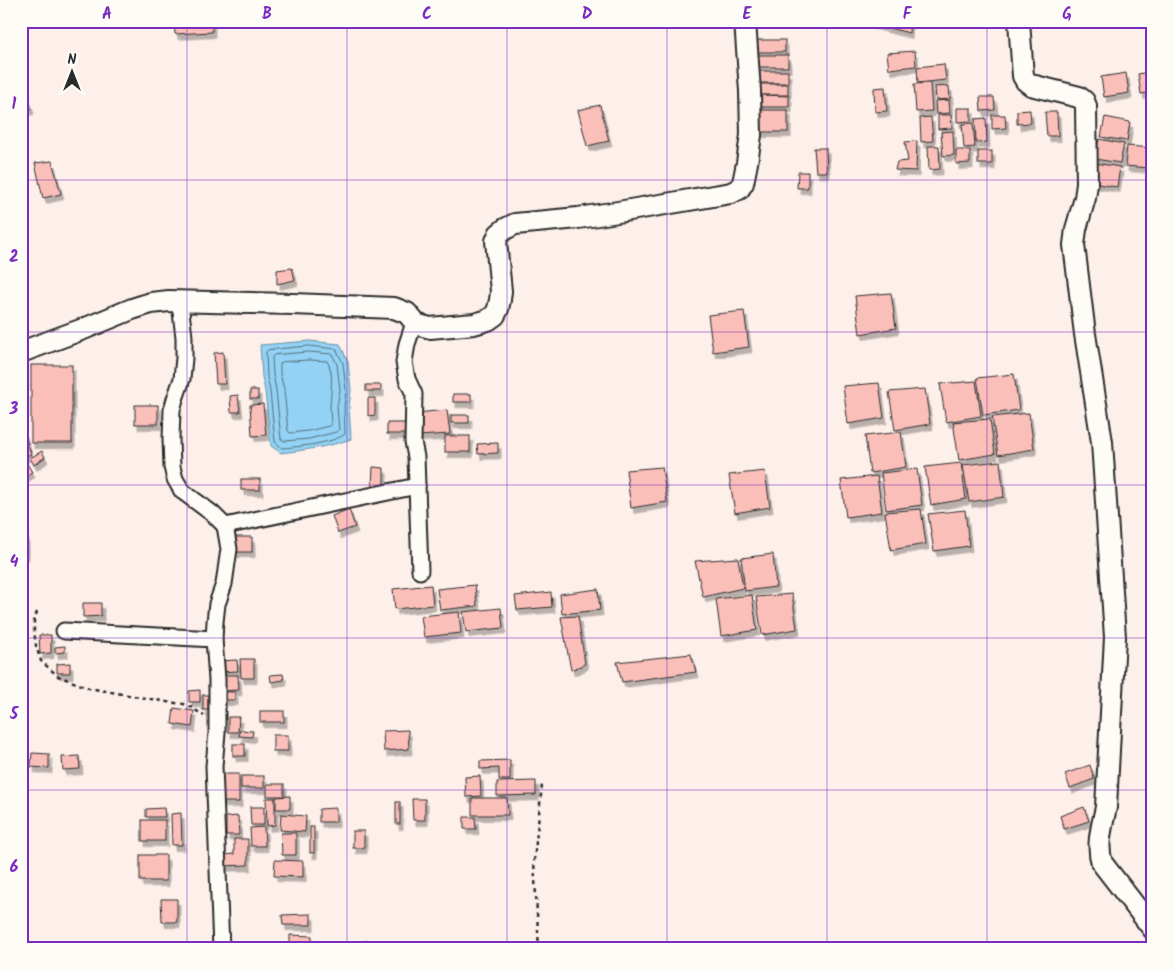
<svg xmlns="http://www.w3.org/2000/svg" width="1174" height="970" font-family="Kalam,sans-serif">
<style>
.water{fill:#93d2f4;stroke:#698fa4}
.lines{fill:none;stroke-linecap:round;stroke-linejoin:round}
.shore{stroke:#556e7b;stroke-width:1}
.building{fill:#fbbfba;stroke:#2b2b2b;filter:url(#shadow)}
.street-casing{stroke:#2b2b2b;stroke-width:19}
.secondary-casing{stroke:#2b2b2b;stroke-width:24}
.path{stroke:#2b2b2b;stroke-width:2.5;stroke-dasharray:4 4;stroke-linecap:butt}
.street{stroke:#fdfcf7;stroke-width:15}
.secondary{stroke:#fdfcf7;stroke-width:20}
.grid{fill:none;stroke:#7b2cbf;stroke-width:1;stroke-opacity:0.55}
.neatline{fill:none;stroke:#7b2cbf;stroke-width:2}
.grid-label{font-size:16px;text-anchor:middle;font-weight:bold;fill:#7b2cbf}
</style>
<defs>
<filter id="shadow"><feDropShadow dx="3" dy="5.5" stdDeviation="0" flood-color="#0004"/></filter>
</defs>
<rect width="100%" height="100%" fill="#fdf0eb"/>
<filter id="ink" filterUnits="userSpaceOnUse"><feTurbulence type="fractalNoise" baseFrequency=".02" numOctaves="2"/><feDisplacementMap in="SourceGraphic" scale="10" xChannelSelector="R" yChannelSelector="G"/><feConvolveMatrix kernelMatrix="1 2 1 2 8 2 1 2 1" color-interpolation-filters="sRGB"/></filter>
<g filter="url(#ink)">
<path class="water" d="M309,341L340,344L348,362L351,390L349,407L351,439C328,447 305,450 281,453L271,446L265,391L262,377L260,345Z"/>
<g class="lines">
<g class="shore">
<path d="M309,346L336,349L343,363L346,390L344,407L345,434C334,443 298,447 282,448L275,442L270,391L267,376L266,352L268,350Z"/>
<polygon points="309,352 332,354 337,364 340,390 337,407 339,430 336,432 309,439 284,441 281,439 276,390 273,375 272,357 274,355"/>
<path d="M309,360L327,361C335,373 330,395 330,408C330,414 331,419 331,424L329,426L308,431L290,433L288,431L284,389L280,374V364L282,362Z"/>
</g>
</g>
<g class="building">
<polygon points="174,21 212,21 212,32 175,34"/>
<polygon points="869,21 910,21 909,33 869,23"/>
<rect x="755" y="40" width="30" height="12"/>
<polygon points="915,51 916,66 889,69 887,53"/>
<rect x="758" y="55" width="30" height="12"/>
<polygon points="944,64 946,80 918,83 917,67"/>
<rect x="758" y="71" width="30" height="12"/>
<polygon points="1153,71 1153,92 1141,94 1138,74"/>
<polygon points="1126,73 1129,93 1104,97 1101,77"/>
<polygon points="21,76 31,109 21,110"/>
<polygon points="930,83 932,111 916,112 914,84"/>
<rect x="758" y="84" width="30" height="11"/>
<polygon points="949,86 950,99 936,100 935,87"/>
<polygon points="885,87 887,111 875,112 874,88"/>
<polygon points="760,95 789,96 789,107 759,107"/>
<polygon points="980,97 994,97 995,110 981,111"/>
<polygon points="949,100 950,113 936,114 935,101"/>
<polygon points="600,105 609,141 587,146 578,110"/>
<polygon points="957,108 971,108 971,121 957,122"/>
<rect x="758" y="110" width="30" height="22"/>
<polygon points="1030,110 1031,123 1017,124 1017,111"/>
<polygon points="1045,112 1057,112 1058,136 1047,136"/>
<polygon points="938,115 951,115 952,128 938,129"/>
<polygon points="992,115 1005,115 1006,128 992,129"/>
<polygon points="931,117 933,141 921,142 920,118"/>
<polygon points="1105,117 1130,122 1127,141 1101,137"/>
<polygon points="986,118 987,142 976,143 975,119"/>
<polygon points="973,123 975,147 964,148 962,124"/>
<polygon points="953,131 954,155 943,156 941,132"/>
<polygon points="1099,139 1124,144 1120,163 1095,159"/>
<polygon points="917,141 916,171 895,170 897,162 908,161 905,142"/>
<polygon points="928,146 939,146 940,169 929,170"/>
<polygon points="1127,146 1153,148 1150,168 1125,166"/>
<polygon points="814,148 826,148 827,172 816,172"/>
<polygon points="956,150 970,150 970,163 956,164"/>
<rect x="978" y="151" width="14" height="13"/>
<polygon points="52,161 61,194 43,198 35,163"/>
<polygon points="1095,163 1120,167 1117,187 1091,183"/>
<polygon points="798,172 808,172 808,188 797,188"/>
<polygon points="292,268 295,280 277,284 277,270"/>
<polygon points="891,293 896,328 860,334 855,296"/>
<polygon points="744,311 749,347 713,352 708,315"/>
<polygon points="223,352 225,384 216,384 214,353"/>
<rect x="31" y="365" width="41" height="78"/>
<polygon points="1014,374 1019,410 983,415 977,378"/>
<polygon points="976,381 981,416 946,422 940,384"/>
<polygon points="879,383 884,418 848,424 843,386"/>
<rect x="366" y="385" width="15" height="6"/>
<polygon points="925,389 930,424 895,430 889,392"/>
<rect x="250" y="390" width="8" height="9"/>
<rect x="453" y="394" width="18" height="8"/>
<polygon points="238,395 240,412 231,412 230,396"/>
<polygon points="368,398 375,398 375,415 368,416"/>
<polygon points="263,404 266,435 252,436 250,405"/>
<rect x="135" y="405" width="23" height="19"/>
<polygon points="447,410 450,434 418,436 416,413"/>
<polygon points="1029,413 1034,449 998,455 992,417"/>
<rect x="451" y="415" width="18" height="8"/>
<polygon points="990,419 995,454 959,460 953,422"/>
<rect x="387" y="423" width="20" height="11"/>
<polygon points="23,429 31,454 21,458 21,430"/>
<polygon points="901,432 906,467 870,473 865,436"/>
<rect x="445" y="436" width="25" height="16"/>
<polygon points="498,443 498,453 478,454 477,444"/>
<polygon points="42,451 45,457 34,465 30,458"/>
<polygon points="1000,461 1004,497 969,502 963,465"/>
<polygon points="26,462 32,472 21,479 21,466"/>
<polygon points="961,463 966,499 931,505 925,467"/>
<polygon points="373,467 384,468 384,487 372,487"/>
<polygon points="662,467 667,502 631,508 626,470"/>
<polygon points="917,469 922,505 886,510 881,473"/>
<polygon points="765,471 770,507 735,513 729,475"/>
<polygon points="877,476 882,512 846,517 841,480"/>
<rect x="241" y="479" width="19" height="11"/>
<polygon points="349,509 355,527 338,533 332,516"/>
<polygon points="921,509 926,544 891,550 885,512"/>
<polygon points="965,510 969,546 934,551 928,514"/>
<polygon points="21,533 26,533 26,554 21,555"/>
<rect x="229" y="537" width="23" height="15"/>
<polygon points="773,554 776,587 745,591 741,558"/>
<polygon points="738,558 743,588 703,597 695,561"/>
<polygon points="431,585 433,605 395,609 393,589"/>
<polygon points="475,585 477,606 440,610 437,589"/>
<polygon points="598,589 600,610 562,614 560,594"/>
<polygon points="551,592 552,607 517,610 515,596"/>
<polygon points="792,594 797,629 762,635 756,597"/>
<polygon points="752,595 757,630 721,636 716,599"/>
<polygon points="83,603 101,603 101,616 83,617"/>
<polygon points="501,608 503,628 466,632 463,612"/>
<polygon points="459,612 461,633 424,637 421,616"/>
<polygon points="578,616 585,664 571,670 561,617"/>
<polygon points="39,635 51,635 51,653 40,654"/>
<polygon points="65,646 65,652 55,653 55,647"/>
<polygon points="691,654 696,672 622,682 617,662"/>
<polygon points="240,659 254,659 254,678 241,678"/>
<polygon points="237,660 238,671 218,672 218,661"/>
<polygon points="70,663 70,673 57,673 57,664"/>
<polygon points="283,674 284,680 271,682 270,675"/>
<polygon points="221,675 238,675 239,690 221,691"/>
<polygon points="200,690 200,702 189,702 189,691"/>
<rect x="223" y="692" width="12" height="8"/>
<rect x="203" y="695" width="5" height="15"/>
<polygon points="174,708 194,711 192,727 172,724"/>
<rect x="260" y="711" width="24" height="11"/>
<polygon points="228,717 239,717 238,732 228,732"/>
<polygon points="240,730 253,731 252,737 239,736"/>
<polygon points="408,730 409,749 384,751 383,731"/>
<rect x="273" y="735" width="15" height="16"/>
<rect x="233" y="744" width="12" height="12"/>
<polygon points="32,753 49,754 49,768 31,767"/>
<polygon points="79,756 80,769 63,770 62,757"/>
<polygon points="510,760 510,780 499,780 499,768 480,769 480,761"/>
<polygon points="1090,765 1094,779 1070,788 1065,774"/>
<rect x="218" y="774" width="21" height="28"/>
<rect x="241" y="776" width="23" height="12"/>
<polygon points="480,776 481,796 466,797 465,777"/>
<polygon points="536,781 536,795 497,796 497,782"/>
<rect x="267" y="784" width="17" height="12"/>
<polygon points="290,796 290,809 276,809 276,797"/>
<polygon points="266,798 275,798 275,825 267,826"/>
<polygon points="472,798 507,798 508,815 472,815"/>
<polygon points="412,799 425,799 425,820 413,820"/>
<rect x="396" y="802" width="4" height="22"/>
<polygon points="250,807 264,807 264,825 251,825"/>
<polygon points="1084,807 1089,821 1064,829 1060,816"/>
<polygon points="164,808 165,817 146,817 146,809"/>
<polygon points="336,808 336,822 319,822 319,809"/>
<polygon points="181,813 182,845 172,845 171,814"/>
<polygon points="281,814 306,816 305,832 280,830"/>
<polygon points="238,816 239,835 226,835 226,817"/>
<polygon points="464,817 475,817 476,829 464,829"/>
<rect x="142" y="820" width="23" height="21"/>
<polygon points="264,827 265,846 251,846 250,828"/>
<rect x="310" y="827" width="4" height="26"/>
<rect x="353" y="831" width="11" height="17"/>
<polygon points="281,833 296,833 296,855 282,855"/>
<polygon points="234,839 248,839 248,865 221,866 221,855 234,854"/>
<rect x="140" y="855" width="26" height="26"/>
<polygon points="275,860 303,861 303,877 274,876"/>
<polygon points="161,899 177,899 177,922 162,922"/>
<polygon points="311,914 311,925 283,925 282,915"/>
<polygon points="290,935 312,936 312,946 290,945"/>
<rect x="364" y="941" width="20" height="8"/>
</g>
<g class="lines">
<defs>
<g id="street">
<polyline points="178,302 181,312 184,337 184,358 182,379 175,399 172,410 171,439 172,467 175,479 182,491 213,514 225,526 229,549 224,584 217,604 215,622 214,639 217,680 217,733 214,766 221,949"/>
<polyline points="416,324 412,329 407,344 404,362 407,379 414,394 413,442 416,457 420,571"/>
<polyline points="225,526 417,486"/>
<polyline points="64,631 214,639"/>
</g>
<g id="secondary">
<path d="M1019,21L1023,76L1026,81L1031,85L1079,97L1084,101L1086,106L1087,184L1085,198L1076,229L1074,245L1085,334L1102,442L1115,637L1106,807C1102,827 1096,844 1102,863L1153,929"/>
<polyline points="21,352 86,328 132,309 151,303 169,301 293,304 394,308 407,313 416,324 430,328 474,324 488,320 495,315 498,309 500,300 501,291 496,241 499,234 505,229 515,224 578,218 618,212 731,193 739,189 743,183 747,163 751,135 750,91 745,21"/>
</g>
</defs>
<use href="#street" class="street-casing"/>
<use href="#secondary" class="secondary-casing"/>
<g class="path">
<polyline points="37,612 34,620 34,630 36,646 41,661 58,676 89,688 167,702 184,704 191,707 204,716"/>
<polyline points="539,949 534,861 542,785"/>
</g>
<use href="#street" class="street"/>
<use href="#secondary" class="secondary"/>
</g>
</g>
<path class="grid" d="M187,21V949M347,21V949M507,21V949M667,21V949M827,21V949M987,21V949M21,180H1153M21,332H1153M21,485H1153M21,638H1153M21,790H1153"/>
<rect width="1174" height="970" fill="none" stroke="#fdfcf7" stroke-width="55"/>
<g transform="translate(72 72)" stroke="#fdfcf7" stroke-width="4" paint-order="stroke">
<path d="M0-4L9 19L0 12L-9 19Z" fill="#2b2b2b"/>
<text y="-8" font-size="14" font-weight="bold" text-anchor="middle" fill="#2b2b2b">N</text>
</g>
<rect x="28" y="28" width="1118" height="914" class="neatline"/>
<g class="grid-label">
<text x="107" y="19">A</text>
<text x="267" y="19">B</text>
<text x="427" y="19">C</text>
<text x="587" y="19">D</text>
<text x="747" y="19">E</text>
<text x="907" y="19">F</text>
<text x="1067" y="19">G</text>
<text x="14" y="109">1</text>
<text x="14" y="262">2</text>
<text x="14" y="414">3</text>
<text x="14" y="567">4</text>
<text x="14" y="719">5</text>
<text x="14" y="872">6</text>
</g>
</svg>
